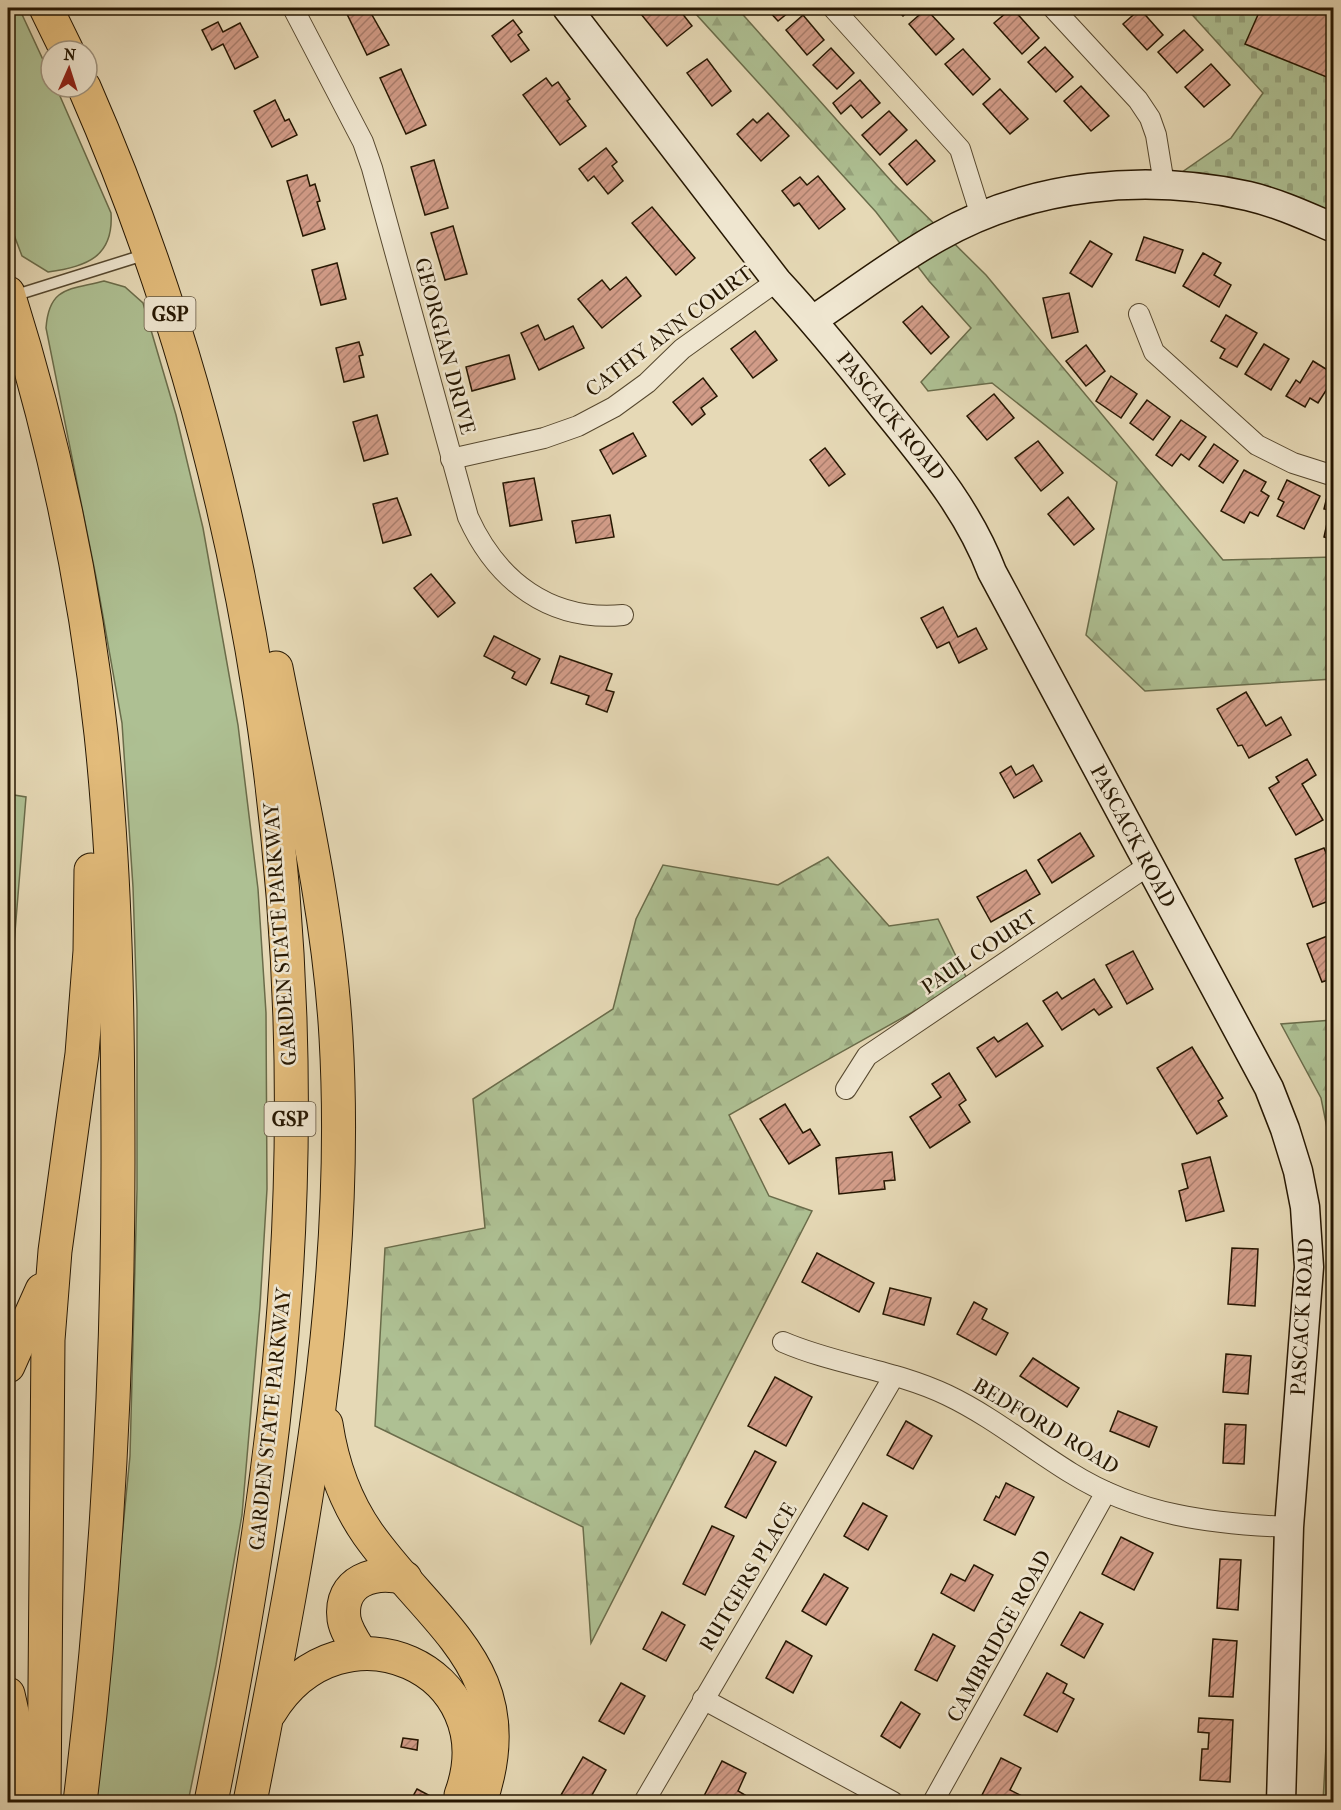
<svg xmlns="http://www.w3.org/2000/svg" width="1341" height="1810" font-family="'IM FELL French Canon',serif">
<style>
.green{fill:#aec093;stroke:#6a6c4a;stroke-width:1.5}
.forest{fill:url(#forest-firs);stroke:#6a6c4a;stroke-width:1.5}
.cemetery{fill:url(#cemetery-stones);stroke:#6a6c4a;stroke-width:1.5}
.building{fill:url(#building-hatch);stroke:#261702;stroke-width:1.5}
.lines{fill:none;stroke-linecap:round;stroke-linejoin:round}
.lane-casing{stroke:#56482f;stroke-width:13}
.street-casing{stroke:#56482f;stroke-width:22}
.secondary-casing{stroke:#261702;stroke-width:31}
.highway-casing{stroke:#261702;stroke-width:35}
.lane{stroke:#efe6d0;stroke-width:10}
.street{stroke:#efe6d0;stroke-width:20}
.secondary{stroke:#efe6d0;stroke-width:28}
.highway{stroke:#e3bc7b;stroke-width:33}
.labels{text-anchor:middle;stroke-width:5;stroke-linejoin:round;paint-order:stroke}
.shield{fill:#efe6d0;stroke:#625540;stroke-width:1.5}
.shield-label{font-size:20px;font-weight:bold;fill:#261702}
.street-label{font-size:21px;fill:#261702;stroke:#efe6d0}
</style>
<defs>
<pattern id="forest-firs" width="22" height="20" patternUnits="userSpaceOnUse" patternTransform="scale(1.5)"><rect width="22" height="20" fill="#aec093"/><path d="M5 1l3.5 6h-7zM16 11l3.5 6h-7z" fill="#96a47d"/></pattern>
<pattern id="cemetery-stones" width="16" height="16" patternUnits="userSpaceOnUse" patternTransform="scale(1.5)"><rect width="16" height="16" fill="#aec093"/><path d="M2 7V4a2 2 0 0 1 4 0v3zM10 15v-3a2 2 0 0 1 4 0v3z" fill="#96a47d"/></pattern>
<pattern id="building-hatch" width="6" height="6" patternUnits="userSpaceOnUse" patternTransform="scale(1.5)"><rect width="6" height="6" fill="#d29c88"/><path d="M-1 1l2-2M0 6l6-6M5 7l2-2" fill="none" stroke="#aa7e6d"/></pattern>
</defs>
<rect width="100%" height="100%" fill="#e6d9b6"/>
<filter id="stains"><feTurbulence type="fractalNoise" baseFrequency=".00333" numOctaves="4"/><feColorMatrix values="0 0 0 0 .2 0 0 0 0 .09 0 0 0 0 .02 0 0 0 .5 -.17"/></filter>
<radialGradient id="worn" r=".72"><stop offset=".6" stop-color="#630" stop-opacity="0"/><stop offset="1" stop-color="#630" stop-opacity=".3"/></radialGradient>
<g class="green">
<path d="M8,8H19L51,77V87H56L111,213C114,257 86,267 48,272L22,256L8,219Z"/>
<path d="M104,281L125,287L143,303L176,415L203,528L238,725L258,889L266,1013L267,1189L260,1306L242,1515L216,1665L188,1802H96L130,1456L137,1189V1010L133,887L122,723L96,577L46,328C49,286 70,290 104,281Z"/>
<polygon points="8,794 26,797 8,1018"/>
</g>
<g class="forest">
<polygon points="693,8 737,8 893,183 986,275 1223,560 1333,557 1333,679 1145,691 1086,635 1117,482 992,383 928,391 921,382 971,328 929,281 876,212 695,13"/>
<polygon points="828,857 889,926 938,919 968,981 729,1115 769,1196 812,1211 591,1643 583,1527 375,1426 385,1248 485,1228 473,1099 613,1009 636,919 663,865 778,885"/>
<polygon points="1333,1020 1334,1020 1333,1158 1321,1098 1281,1024"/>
<polygon points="1332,1636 1333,1802 1323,1802"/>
</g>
<polygon class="cemetery" points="1186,8 1333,8 1333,228 1165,184 1231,138 1263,93"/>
<g class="building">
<polygon points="344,8 368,8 389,45 367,55"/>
<polygon points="636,8 678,8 692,26 667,46"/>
<polygon points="766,8 794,8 778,21"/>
<polygon points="895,8 912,8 903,16"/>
<polygon points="1012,8 1039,38 1022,54 994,23"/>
<polygon points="1261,8 1334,8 1334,80 1245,44"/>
<polygon points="926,9 954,39 936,55 909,24"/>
<polygon points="1140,9 1163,35 1147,50 1123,24"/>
<polygon points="803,15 824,40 807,55 786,30"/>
<polygon points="513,20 522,32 518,35 529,50 511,62 492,36"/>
<polygon points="218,22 223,32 240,23 258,57 235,69 223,44 212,50 202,30"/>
<polygon points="1184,30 1203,50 1177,73 1158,52"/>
<polygon points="1045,47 1073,77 1056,92 1028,62"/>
<polygon points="831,48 854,73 837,89 813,65"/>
<polygon points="963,49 990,79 973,95 945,64"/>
<polygon points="707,59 731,91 712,106 687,73"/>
<polygon points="1211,64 1230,85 1204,107 1185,87"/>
<polygon points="401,69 426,125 406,134 380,78"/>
<polygon points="546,78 552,86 558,82 570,99 567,101 586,126 560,145 523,95"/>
<polygon points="860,80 880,103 862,118 851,105 841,114 833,103"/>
<polygon points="1081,86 1109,116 1091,131 1064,101"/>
<polygon points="1000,89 1028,119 1010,134 983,104"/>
<polygon points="275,100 285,121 289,119 297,135 272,147 254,111"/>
<polygon points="889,111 907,130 880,155 862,135"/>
<polygon points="768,113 789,136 761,161 737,134 753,119 757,123"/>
<polygon points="916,140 935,161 907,185 889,164"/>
<polygon points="606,148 617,162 612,166 623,181 608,194 594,176 588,181 579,169"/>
<polygon points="434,160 448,208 425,215 411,167"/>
<polygon points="307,175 310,186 315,184 320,201 317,202 325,229 303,236 287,181"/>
<polygon points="818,176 845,209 819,229 799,203 794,206 782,191 800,177 807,185"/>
<polygon points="652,207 695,258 676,275 632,223"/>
<polygon points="453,226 467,274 445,280 431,233"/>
<polygon points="1144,237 1183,250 1175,273 1136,260"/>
<polygon points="1090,241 1112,254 1092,287 1070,273"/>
<polygon points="1203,253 1221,263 1214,275 1231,285 1219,307 1183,286"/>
<polygon points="337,263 346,299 321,305 312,270"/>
<polygon points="626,277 641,296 602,328 578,299 602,280 610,290"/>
<polygon points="1069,293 1078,332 1052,338 1043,298"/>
<polygon points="922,306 949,337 931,354 903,322"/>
<polygon points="1226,315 1257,333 1237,367 1220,358 1225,349 1211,341"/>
<polygon points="538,325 545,340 573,326 584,348 539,370 521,333"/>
<polygon points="755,331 777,360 753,378 731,349"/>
<polygon points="359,342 363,355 359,356 364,377 344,382 336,348"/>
<polygon points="1264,344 1289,359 1271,390 1245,374"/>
<polygon points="1086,345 1105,371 1086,386 1066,361"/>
<polygon points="509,355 515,379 472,391 466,367"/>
<polygon points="1313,361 1334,374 1334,378 1318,403 1310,398 1305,407 1286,396 1296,380 1300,383"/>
<polygon points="1111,376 1137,394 1121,418 1096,401"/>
<polygon points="703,378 717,396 701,408 705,414 692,425 673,402"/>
<polygon points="994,394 1014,418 987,440 967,416"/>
<polygon points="1147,400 1170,417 1153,440 1130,423"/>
<polygon points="377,415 388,454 364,461 353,422"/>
<polygon points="1181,420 1206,437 1189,460 1181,454 1172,466 1156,455"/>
<polygon points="633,433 646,456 613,474 600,450"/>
<polygon points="1038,441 1063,473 1041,491 1015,458"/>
<polygon points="1214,444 1238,461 1223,483 1199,466"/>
<polygon points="825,448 845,474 829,486 810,460"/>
<polygon points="1244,470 1266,482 1261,491 1269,496 1258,516 1250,512 1244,523 1221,511"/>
<polygon points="534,478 542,520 510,526 503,483"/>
<polygon points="1287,480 1320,496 1304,529 1277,516 1284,502 1278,499"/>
<polygon points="1328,493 1334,494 1334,540 1324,537 1330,510 1324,509"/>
<polygon points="1068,497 1094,529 1074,545 1048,514"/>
<polygon points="397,498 411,535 383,543 373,504"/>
<polygon points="610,515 614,537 576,543 572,521"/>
<polygon points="431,574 455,603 438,617 414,588"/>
<polygon points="943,607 958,637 976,628 987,649 959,663 949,642 937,648 921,618"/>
<polygon points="494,636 540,659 526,685 512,678 515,672 484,656"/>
<polygon points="560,656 612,674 606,690 614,692 607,712 586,704 589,696 551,683"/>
<polygon points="1246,692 1266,726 1281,717 1291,735 1249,758 1242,745 1238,746 1217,709"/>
<polygon points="1307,759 1316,775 1302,784 1323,820 1296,835 1269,788 1279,782 1276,777"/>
<polygon points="1033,765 1042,781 1014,798 1000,773 1011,766 1016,775"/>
<polygon points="1080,833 1094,856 1052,883 1038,860"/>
<polygon points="1324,848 1334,872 1334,899 1313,907 1295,859"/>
<polygon points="1026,870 1040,894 991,922 977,897"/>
<polygon points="1330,935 1334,945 1334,978 1322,982 1307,944"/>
<polygon points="1133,951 1153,989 1127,1004 1106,965"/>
<polygon points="1094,979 1112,1007 1099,1015 1094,1009 1062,1030 1043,1001 1057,992 1062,999"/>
<polygon points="1027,1023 1043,1046 996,1077 977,1048 994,1037 998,1042"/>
<polygon points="1192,1047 1223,1098 1218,1101 1227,1116 1197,1134 1157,1068"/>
<polygon points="949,1073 966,1100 959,1105 970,1122 930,1148 910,1117 941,1097 932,1084"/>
<polygon points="785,1104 803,1133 810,1129 820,1145 789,1164 760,1119"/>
<polygon points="892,1152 895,1180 884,1181 885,1189 839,1194 836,1158"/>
<polygon points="1210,1157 1224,1211 1186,1221 1179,1191 1188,1188 1182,1164"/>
<polygon points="1232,1248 1258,1249 1255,1306 1228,1304"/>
<polygon points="817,1253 874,1283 859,1312 802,1282"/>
<polygon points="890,1288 931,1298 924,1325 883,1314"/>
<polygon points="974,1302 987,1309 982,1319 1008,1333 996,1355 957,1334"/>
<polygon points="1226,1354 1251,1356 1248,1394 1223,1392"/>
<polygon points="1033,1358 1079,1388 1067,1407 1020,1376"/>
<polygon points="775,1377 812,1397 786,1446 748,1426"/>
<polygon points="1118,1411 1157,1427 1149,1447 1110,1431"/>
<polygon points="906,1421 932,1436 913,1469 887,1455"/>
<polygon points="1225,1424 1246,1425 1244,1464 1223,1463"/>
<polygon points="755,1451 776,1462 746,1518 725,1507"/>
<polygon points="1006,1483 1034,1497 1015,1535 984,1520 996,1496 999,1498"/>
<polygon points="863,1503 887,1516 868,1550 844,1536"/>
<polygon points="712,1526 734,1536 705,1595 683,1584"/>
<polygon points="1121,1537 1153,1553 1134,1590 1102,1574"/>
<polygon points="1220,1559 1241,1560 1238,1610 1217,1608"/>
<polygon points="974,1565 993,1575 974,1611 941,1593 951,1574 965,1581"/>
<polygon points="824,1574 848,1588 826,1625 802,1611"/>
<polygon points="662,1612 685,1625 666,1661 643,1649"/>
<polygon points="1080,1612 1103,1624 1084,1658 1061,1645"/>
<polygon points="933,1634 955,1646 937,1681 915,1670"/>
<polygon points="1213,1639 1237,1641 1233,1697 1209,1696"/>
<polygon points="786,1641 812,1656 793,1693 766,1678"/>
<polygon points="1047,1673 1067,1684 1063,1693 1074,1699 1057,1732 1024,1715"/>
<polygon points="621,1683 645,1696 624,1734 599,1721"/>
<polygon points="901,1702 920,1714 900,1748 881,1736"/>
<polygon points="1199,1718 1233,1720 1230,1782 1200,1780 1202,1749 1208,1749 1209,1733 1198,1732"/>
<polygon points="403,1738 418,1740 417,1750 401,1747"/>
<polygon points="583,1757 606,1770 588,1802 575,1802 561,1795"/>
<polygon points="1001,1758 1021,1768 1010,1790 1028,1799 1026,1802 996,1802 982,1795"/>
<polygon points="722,1761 746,1773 738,1791 745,1795 741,1802 716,1802 704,1796"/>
<polygon points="417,1789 436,1799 434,1802 420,1802 412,1798"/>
</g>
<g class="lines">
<defs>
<polyline id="lane" points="13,296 147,254"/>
<g id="street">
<path d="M293,8L363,142L372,168L468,517C497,581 550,622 623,615"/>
<polyline points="833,8 960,149 981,216"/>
<polyline points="1053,8 1138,100 1150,118 1156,135 1164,184"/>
<polyline points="1139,314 1154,352 1257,445 1293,463 1334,476"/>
<polyline points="451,459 544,438 578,426 614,407 647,383 682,349 777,281"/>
<polyline points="846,1089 867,1056 1149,865"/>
<path d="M783,1342C836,1365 895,1370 947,1395C991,1416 1029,1447 1071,1473C1138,1515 1211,1524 1289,1527"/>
<polyline points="703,1699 893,1802"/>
<polyline points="644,1802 894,1376"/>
<polyline points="933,1802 1106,1492"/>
</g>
<g id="secondary">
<path d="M567,8L777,281C815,322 849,364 884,408C926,460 968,509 992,572L1269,1088L1285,1129L1298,1171L1305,1207L1309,1267L1289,1527L1281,1802"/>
<path d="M813,320C855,292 895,261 938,237C1031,184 1145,173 1248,196C1278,203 1306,216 1334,228"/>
</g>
<g id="highway">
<polyline points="46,8 67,51"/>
<path d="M84,87C254,475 317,911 282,1333C269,1491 242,1647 211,1802"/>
<path d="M8,293C53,436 85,585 101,734C116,876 118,1019 118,1162C118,1375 106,1590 80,1802"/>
<polyline points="8,1366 42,1290"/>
<path d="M326,1424C332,1464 345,1501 368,1534C434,1627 526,1671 480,1802"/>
<path d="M361,1653C354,1642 346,1631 344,1619C339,1580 375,1570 405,1578"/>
<polyline points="8,1694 19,1743 27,1802"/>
<path d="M270,1712C342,1595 507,1670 461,1795"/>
<polyline points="44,1802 48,1340 55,1251 82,1054 90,951 91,870"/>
<path d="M250,1802C299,1550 351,1296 336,1037C329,913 300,790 276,668"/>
</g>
</defs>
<use href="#lane" class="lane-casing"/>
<use href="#street" class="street-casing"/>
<use href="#secondary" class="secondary-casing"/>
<use href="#highway" class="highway-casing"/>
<use href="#lane" class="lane"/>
<use href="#street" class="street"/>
<use href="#secondary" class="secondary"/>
<use href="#highway" class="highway"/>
</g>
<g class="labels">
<g class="shield">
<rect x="144.5" y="297" width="51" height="34" rx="4.5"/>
<rect x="264.5" y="1102" width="51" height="34" rx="4.5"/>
</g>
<g class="shield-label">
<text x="170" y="321">GSP</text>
<text x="290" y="1126">GSP</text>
</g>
<g class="street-label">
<text transform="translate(669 331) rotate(-37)" y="7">CATHY ANN COURT</text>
<text transform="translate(445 346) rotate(75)" y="7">GEORGIAN DRIVE</text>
<text transform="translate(891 416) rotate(51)" y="7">PASCACK ROAD</text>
<text transform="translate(1133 836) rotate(62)" y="7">PASCACK ROAD</text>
<text transform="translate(280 934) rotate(-94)" y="7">GARDEN STATE PARKWAY</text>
<text transform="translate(979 952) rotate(-34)" y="7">PAUL COURT</text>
<text transform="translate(1302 1317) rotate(-87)" y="7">PASCACK ROAD</text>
<text transform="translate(270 1419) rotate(-84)" y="7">GARDEN STATE PARKWAY</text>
<text transform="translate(1046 1426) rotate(31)" y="7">BEDFORD ROAD</text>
<text transform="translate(748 1577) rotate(-59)" y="7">RUTGERS PLACE</text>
<text transform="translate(999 1636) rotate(-61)" y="7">CAMBRIDGE ROAD</text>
</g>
</g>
<rect width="1341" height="1810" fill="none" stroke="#e6d9b6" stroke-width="30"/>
<rect x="9" y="9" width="1323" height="1792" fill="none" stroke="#261702" stroke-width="3"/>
<rect x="15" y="15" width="1311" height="1780" fill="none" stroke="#261702" stroke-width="1.5"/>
<g transform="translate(69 69) rotate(3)"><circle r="28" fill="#efe6d0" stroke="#9f937e" stroke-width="1.5"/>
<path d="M0-4.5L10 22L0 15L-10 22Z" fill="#8f2418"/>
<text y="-9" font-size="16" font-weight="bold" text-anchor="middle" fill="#261702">N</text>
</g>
<rect width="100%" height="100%" filter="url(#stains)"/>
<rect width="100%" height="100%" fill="url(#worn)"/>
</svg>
